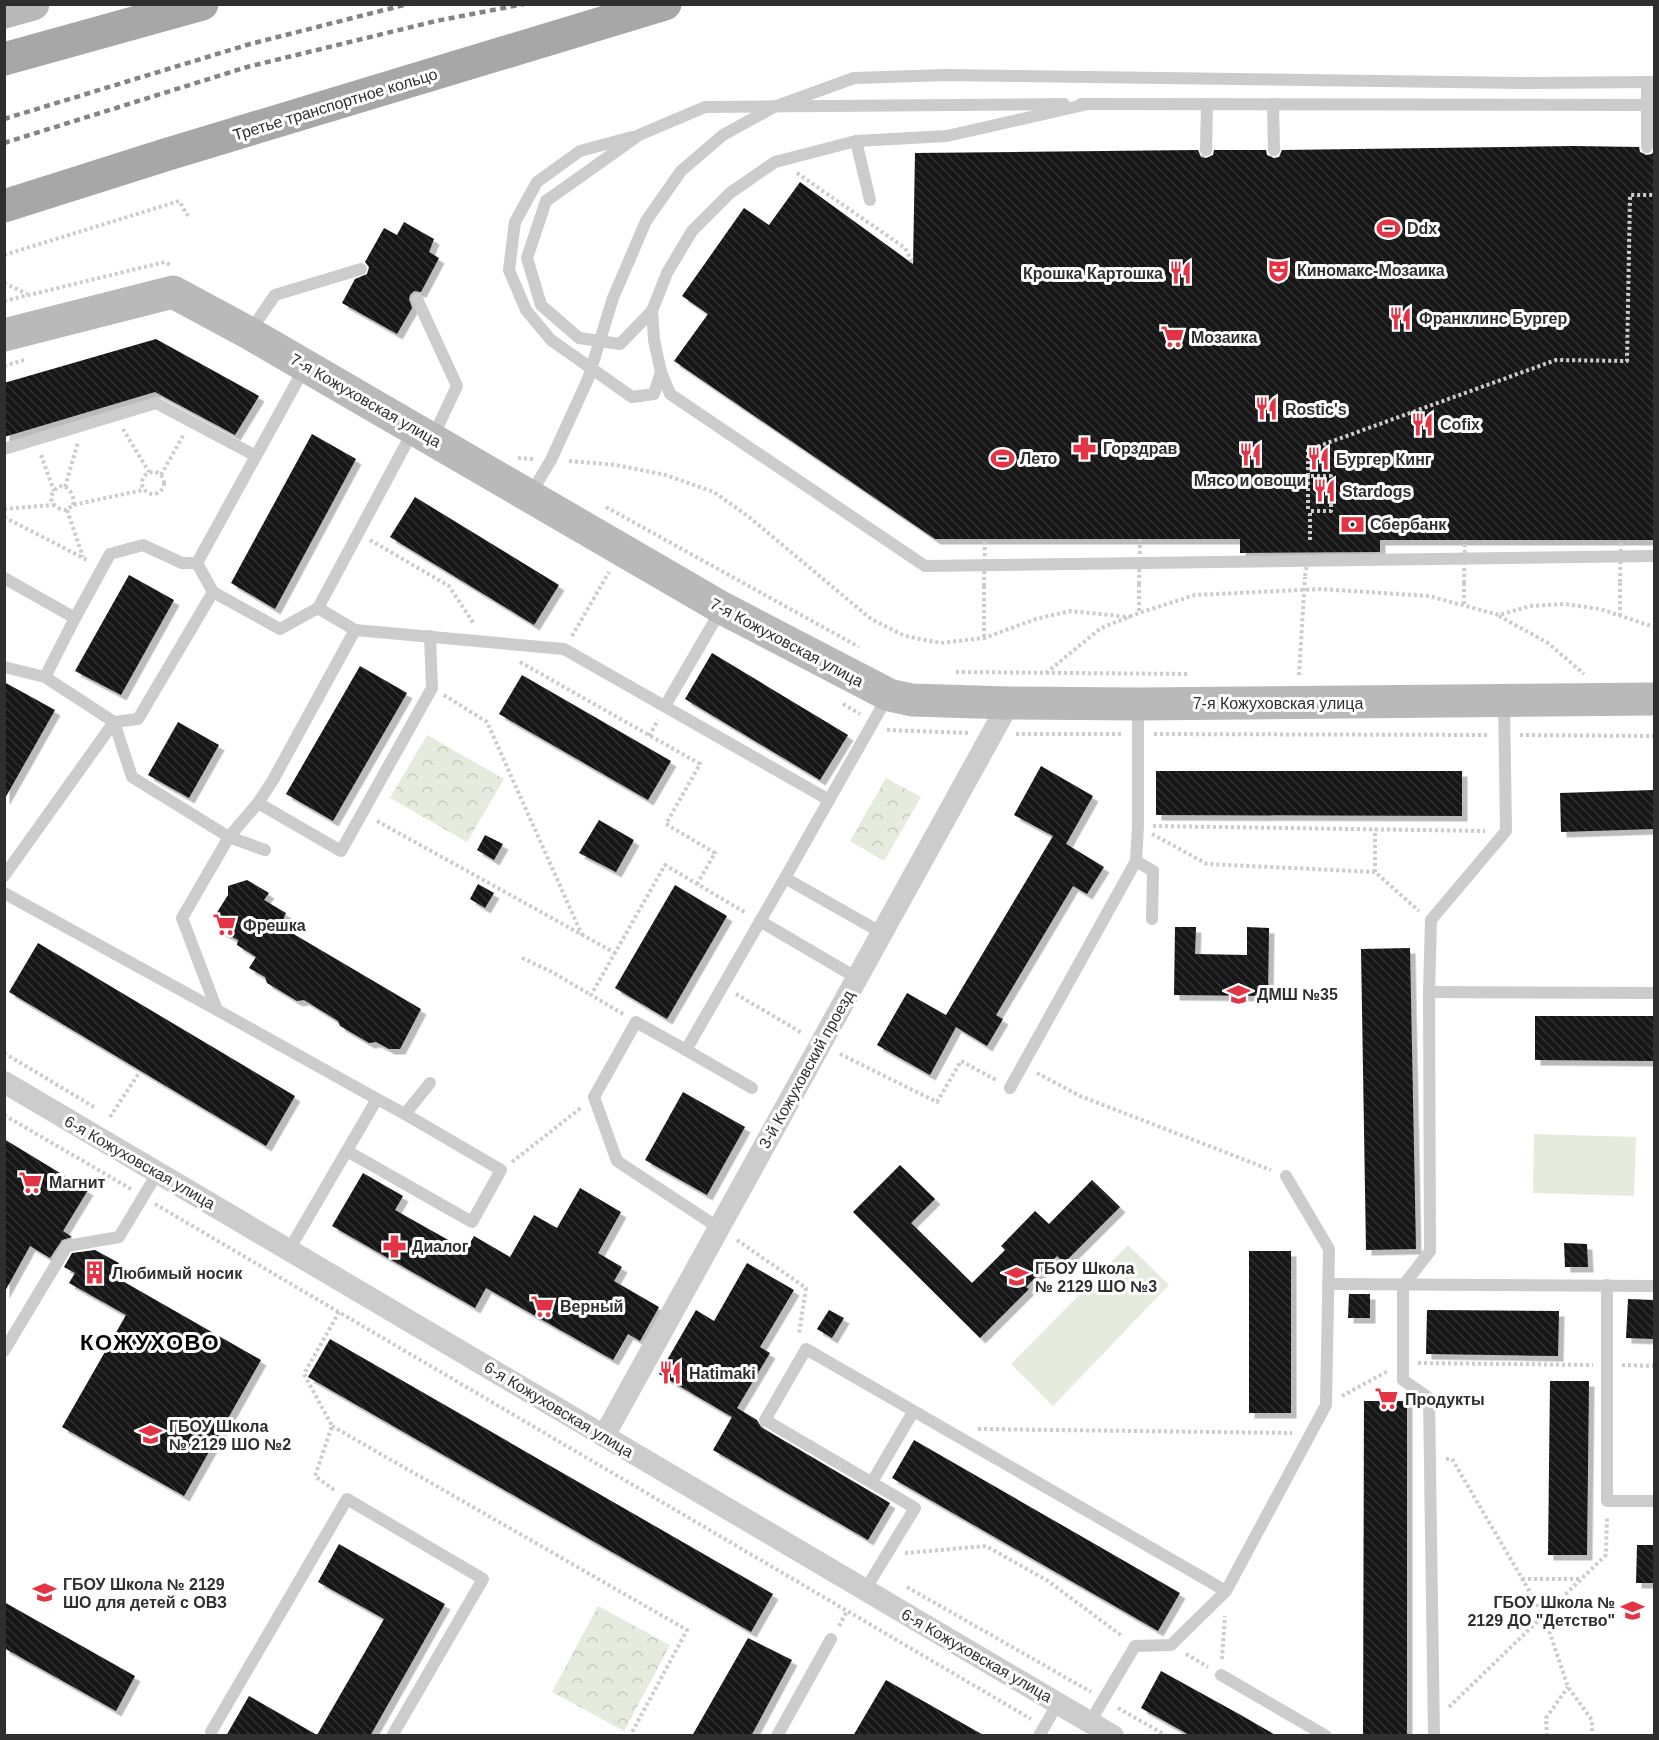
<svg xmlns="http://www.w3.org/2000/svg" width="1659" height="1740" font-family="Arial,sans-serif">
<style>
.park{fill:url(#park-crowns)}
.pitch{fill:#e5ecdd}
.building{fill:url(#building-back-hatch);filter:url(#shadow)}
.lines{fill:none;stroke-linecap:round;stroke-linejoin:round}
.path{stroke:#ccc;stroke-width:4;stroke-dasharray:3 3;stroke-linecap:butt}
.lane{stroke:#ccc;stroke-width:12}
.street{stroke:#ccc;stroke-width:22}
.secondary{stroke:#b9b9b9;stroke-width:33}
.primary{stroke:#a7a7a7;stroke-width:33}
.rail{stroke:#848484;stroke-width:4.5;stroke-dasharray:6 4.5;stroke-linecap:butt}
.path-bridge{stroke:#ccc;stroke-width:4;stroke-dasharray:3 3;stroke-linecap:butt}
.lane-bridge{stroke:#ccc;stroke-width:12}
.labels{text-anchor:middle;stroke-width:6;stroke-linejoin:round;paint-order:stroke}
.street-label{font-size:16px;fill:#2f2f2f;stroke:#fff}
.poi-label{font-size:16px;font-weight:bold;fill:#2f2f2f;stroke:#fff;text-anchor:start}
.district-label{font-size:22px;font-weight:bold;letter-spacing:1.5px;fill:#000;stroke:#fff}
</style>
<defs>
<pattern id="park-crowns" width="20" height="18" patternUnits="userSpaceOnUse" patternTransform="scale(1.5)"><rect width="20" height="18" fill="#e5ecdd"/><path d="M2 6a3 3 0 1 1 6 0M12 15a3 3 0 1 1 6 0" fill="none" stroke="#c5cbbe"/></pattern>
<pattern id="building-back-hatch" width="6" height="6" patternUnits="userSpaceOnUse" patternTransform="scale(1.5)"><rect width="6" height="6" fill="#161616"/><path d="M-1 5l2 2M0 0l6 6M5-1l2 2" fill="none" stroke="#303030"/></pattern>
<filter id="shadow"><feDropShadow dx="5.5" dy="5.5" stdDeviation="0" flood-color="#0004"/></filter>
</defs>
<rect width="100%" height="100%" fill="#fff"/>
<g class="park">
<polygon points="427,735 504,779 467,842 390,798"/>
<polygon points="886,778 921,797 884,861 850,841"/>
<polygon points="598,1606 670,1645 624,1731 552,1692"/>
</g>
<g class="pitch">
<polygon points="1534,1134 1636,1137 1634,1196 1533,1193"/>
<polygon points="1128,1245 1169,1285 1053,1406 1011,1364"/>
</g>
<g class="building">
<polygon points="1574,146 1639,147 1640,152 1646,155 1652,154 1654,150 1654,540 1380,540 1380,552 1240,553 1240,539 935,539 674,361 708,314 682,296 744,208 769,225 800,182 913,264 915,153 1198,150 1201,157 1206,158 1213,155 1214,150 1266,150 1267,155 1274,158 1279,157 1282,150"/>
<polygon points="404,222 434,239 429,252 439,258 421,292 414,291 410,295 409,299 412,308 397,334 342,303 355,279 367,274 369,267 365,262 384,228 397,235"/>
<polygon points="156,339 259,396 235,435 155,392 4,437 4,383"/>
<polygon points="312,434 356,459 275,609 231,583"/>
<polygon points="415,497 559,585 534,625 390,537"/>
<polygon points="129,575 174,600 121,695 75,671"/>
<polygon points="712,653 848,735 820,780 685,699"/>
<polygon points="360,666 407,693 333,821 286,794"/>
<polygon points="522,675 671,761 648,800 499,714"/>
<polygon points="4,682 55,710 4,800"/>
<polygon points="178,722 219,745 189,798 148,775"/>
<polygon points="1041,766 1093,796 1066,844 1063,842 1104,867 1087,894 1073,886 996,1015 1003,1019 987,1046 956,1027 930,1075 877,1045 907,993 946,1015 1053,836 1014,815"/>
<polygon points="1156,771 1462,771 1462,816 1156,815"/>
<polygon points="1654,790 1654,829 1561,832 1560,793"/>
<polygon points="599,820 634,840 616,872 579,853"/>
<polygon points="485,835 503,844 494,860 477,850"/>
<polygon points="247,880 269,893 264,900 286,913 280,926 421,1009 400,1049 389,1049 376,1042 369,1043 340,1026 338,1021 304,1000 297,1001 267,983 265,977 249,968 256,957 237,945 238,940 220,931 225,919 216,914 228,895 228,886"/>
<polygon points="478,884 494,893 485,908 470,899"/>
<polygon points="675,885 727,916 667,1019 615,988"/>
<polygon points="1175,927 1196,927 1195,954 1247,955 1247,927 1269,928 1268,996 1174,995"/>
<polygon points="38,943 295,1096 266,1146 9,992"/>
<polygon points="1410,948 1416,1249 1366,1250 1361,949"/>
<polygon points="1535,1016 1654,1016 1654,1061 1535,1060"/>
<polygon points="683,1092 745,1127 707,1195 645,1160"/>
<polygon points="4,1139 88,1190 63,1231 72,1237 62,1240 50,1258 30,1246 4,1293"/>
<polygon points="900,1165 935,1199 911,1223 972,1283 1005,1250 1001,1246 1035,1211 1049,1224 1092,1180 1120,1207 1064,1263 1057,1256 1026,1287 1029,1289 980,1338 853,1212"/>
<polygon points="363,1173 403,1196 395,1210 466,1250 474,1236 510,1257 534,1215 557,1228 580,1188 621,1212 598,1253 622,1267 614,1281 659,1307 640,1341 628,1334 613,1360 486,1288 475,1308 332,1226"/>
<polygon points="1564,1243 1587,1244 1588,1267 1565,1267"/>
<polygon points="95,1250 119,1263 112,1275 261,1360 184,1496 62,1427 126,1315 69,1283 75,1273 64,1267 72,1253"/>
<rect x="1249" y="1251" width="42" height="162"/>
<polygon points="747,1263 794,1290 760,1347 770,1353 737,1408 757,1420 761,1427 890,1503 868,1540 713,1450 732,1417 659,1374 696,1310 714,1321"/>
<polygon points="1349,1294 1370,1294 1370,1318 1348,1318"/>
<polygon points="1628,1299 1654,1300 1654,1339 1626,1338"/>
<polygon points="829,1310 844,1318 832,1338 817,1329"/>
<polygon points="1427,1310 1559,1311 1558,1356 1426,1354"/>
<polygon points="330,1339 773,1594 751,1632 308,1377"/>
<polygon points="1550,1381 1589,1381 1587,1555 1548,1555"/>
<polygon points="1364,1401 1407,1401 1407,1736 1363,1736"/>
<polygon points="914,1440 1180,1593 1158,1631 892,1478"/>
<polygon points="339,1544 445,1604 370,1736 226,1736 249,1696 317,1735 384,1619 318,1582"/>
<polygon points="1637,1545 1654,1545 1654,1583 1636,1583"/>
<polygon points="4,1602 135,1676 116,1711 4,1648"/>
<polygon points="748,1638 792,1660 751,1736 692,1736"/>
<polygon points="1161,1671 1239,1714 1277,1736 1191,1736 1141,1708"/>
<polygon points="886,1680 985,1736 853,1736"/>
</g>
<g class="lines">
<g class="path">
<polyline points="797,173 905,248 913,264"/>
<polyline points="4,255 179,201 188,216"/>
<polyline points="4,283 27,294"/>
<polyline points="4,301 165,262 172,266"/>
<polyline points="4,366 24,360"/>
<polyline points="123,429 149,472"/>
<polyline points="41,455 54,491"/>
<polyline points="518,458 534,459"/>
<polyline points="569,461 616,465 666,475 714,492 749,517 871,619 905,636 941,643 984,638 1036,619 1070,611 1130,617"/>
<circle cx="153" cy="483" r="11"/>
<polyline points="161,475 184,434"/>
<polyline points="1308,476 1308,511"/>
<polyline points="65,487 78,442"/>
<path d="M73,505C76,492 62,479 54,491C46,502 57,510 67,510L73,505L143,490"/>
<polyline points="606,507 859,647"/>
<polyline points="4,509 53,505"/>
<polyline points="67,510 83,557"/>
<polyline points="4,517 89,561"/>
<polyline points="370,540 449,586 474,624"/>
<polyline points="1310,540 1310,511 1331,511 1331,476 1308,476 1308,450 1556,360 1627,361 1630,195 1654,195"/>
<polyline points="1464,583 1464,605"/>
<polyline points="1139,584 1139,613"/>
<polyline points="984,586 984,638"/>
<polyline points="1499,616 1548,643 1584,674"/>
<polyline points="1620,616 1620,582"/>
<polyline points="572,636 609,572"/>
<polyline points="520,662 700,764 666,824 715,853 697,884"/>
<polyline points="956,672 1189,674"/>
<polyline points="1046,673 1101,628 1139,613 1195,595 1321,589 1429,596 1499,615 1530,606 1565,604 1600,609 1654,627"/>
<polyline points="1299,675 1305,577"/>
<polyline points="444,695 487,722 582,935"/>
<polyline points="843,704 860,714"/>
<polyline points="887,730 970,733"/>
<polyline points="1016,734 1123,734"/>
<polyline points="1154,734 1489,735"/>
<polyline points="1520,735 1654,736"/>
<polyline points="649,736 658,720"/>
<polyline points="377,821 615,953"/>
<polyline points="1153,826 1485,831"/>
<polyline points="1152,834 1207,864 1375,872 1419,911"/>
<polyline points="1375,872 1375,829"/>
<polyline points="522,958 552,972 591,995"/>
<polyline points="736,994 802,1033"/>
<polyline points="623,1014 591,995 665,865 746,913"/>
<polyline points="4,1053 94,1107"/>
<polyline points="840,1054 937,1102 961,1061 996,1080"/>
<polyline points="1037,1073 1080,1096 1271,1170"/>
<polyline points="4,1115 131,1189"/>
<polyline points="110,1117 139,1073"/>
<polyline points="512,1162 582,1107"/>
<polyline points="155,1204 1031,1719"/>
<polyline points="737,1240 806,1288 799,1334"/>
<polyline points="1418,1363 1593,1365"/>
<polyline points="1622,1365 1654,1366"/>
<polyline points="1342,1396 1388,1371"/>
<polyline points="332,1426 687,1630 630,1736"/>
<polyline points="978,1429 1292,1433"/>
<polyline points="1446,1459 1452,1459 1544,1616 1568,1687 1592,1720 1592,1736"/>
<polyline points="334,1490 315,1476 332,1426 304,1374 339,1312"/>
<polyline points="905,1553 986,1546 1048,1581 1122,1636"/>
<polyline points="1522,1579 1580,1579"/>
<polyline points="907,1587 1091,1692"/>
<polyline points="839,1626 847,1611"/>
<polyline points="1186,1654 1208,1667"/>
<polyline points="1222,1659 1225,1616"/>
<polyline points="1449,1707 1606,1555 1607,1517"/>
<polyline points="1118,1708 1167,1736"/>
<polyline points="1547,1736 1546,1718 1568,1687"/>
</g>
<g class="lane">
<polyline points="1081,104 1654,105"/>
<polyline points="1088,104 947,136 856,141 775,162 730,193 692,231 667,273 652,311 654,340 661,372 670,394 925,566 1654,556"/>
<polyline points="1273,104 1274,150"/>
<polyline points="632,137 580,151 537,182 515,222 509,270 526,310 551,340 632,397 654,394 661,372"/>
<polyline points="856,141 870,200"/>
<polyline points="1647,147 1647,82"/>
<polyline points="1206,150 1207,104"/>
<polyline points="613,298 646,221 681,171 723,135 774,107 854,78 946,75 1523,83 1654,82"/>
<polyline points="417,299 457,386 432,439"/>
<polyline points="652,311 620,344 579,338 541,305 527,258 546,201 639,135 705,107 1064,104"/>
<polyline points="249,333 275,295 361,269"/>
<polyline points="4,449 156,403 256,456"/>
<polyline points="530,495 551,460 588,379"/>
<polyline points="4,578 75,618 45,677 114,722 132,777 229,837 265,850"/>
<polyline points="213,592 280,629 318,608 355,630 564,649 829,800 888,696"/>
<polyline points="318,608 414,429"/>
<polyline points="75,618 110,554 143,545 182,563 197,563"/>
<polyline points="4,667 45,677"/>
<polyline points="665,706 722,608"/>
<polyline points="829,800 785,878 882,933"/>
<polyline points="258,803 341,851 432,688 430,636"/>
<polyline points="1136,861 1153,871 1152,919"/>
<polyline points="4,876 114,722 138,719 213,592 197,563 305,367"/>
<polyline points="4,893 217,1010"/>
<polyline points="760,921 857,978"/>
<polyline points="1429,992 1654,993"/>
<polyline points="686,1050 752,1088"/>
<polyline points="1010,1088 1136,861 1138,826 1138,705"/>
<polyline points="377,1099 405,1114 430,1083"/>
<polyline points="347,1151 472,1222 501,1170 405,1114"/>
<polyline points="719,1228 617,1161 594,1097 636,1022 686,1050 785,878"/>
<polyline points="289,1250 377,1099 217,1010 182,918 229,837 258,803 273,780 355,630"/>
<polyline points="1328,1284 1654,1286"/>
<polyline points="1607,1285 1607,1501 1654,1501"/>
<polyline points="4,1351 67,1246 119,1237 158,1172"/>
<polyline points="872,1482 913,1412"/>
<polyline points="865,1590 915,1508 765,1420 806,1349 1226,1591"/>
<polyline points="1221,1675 1326,1736"/>
<polyline points="1090,1722 1135,1646 1171,1645 1226,1591 1326,1405 1329,1249 1286,1176"/>
<polyline points="211,1732 347,1499 483,1579 392,1736"/>
<polyline points="777,1736 831,1639"/>
<polyline points="1039,1736 1058,1703"/>
<polyline points="1434,1736 1429,1398 1403,1380 1403,1286 1430,1251 1429,992 1431,920 1506,831 1504,702"/>
</g>
<g class="street">
<polyline points="4,1082 1113,1736"/>
<polyline points="604,1436 1009,703"/>
</g>
<g class="secondary">
<polyline points="4,12 33,4"/>
<polyline points="4,335 173,292 249,333 722,608 889,695 912,700 1009,703 1138,704 1654,699"/>
</g>
<g class="primary">
<polyline points="4,59 202,4"/>
<polyline points="4,206 165,155 665,4"/>
</g>
<g class="rail">
<polyline points="4,119 250,44 408,4"/>
<polyline points="4,143 247,67 436,21 524,4"/>
</g>
<g class="path-bridge">
<polyline points="1305,576 1309,554"/>
<polyline points="1620,582 1621,540"/>
<polyline points="1464,583 1465,540"/>
<polyline points="1139,584 1140,539"/>
<polyline points="984,586 985,539"/>
</g>
<polyline class="lane-bridge" points="588,379 613,298"/>
</g>
<defs>
<symbol id="stadium-bare" viewBox="-9 -9 18 18"><path d="M0-5a6.5 5 0 1 0 0 10a6.5 5 0 1 0 0-10ZM-3.5-1.8h7v3.6h-7Z" fill="#e33446" stroke="#fff" stroke-width="2.5" paint-order="stroke"/></symbol>
<symbol id="theatre-bare" viewBox="-9 -9 18 18"><path d="M-5-5.5Q0-4 5-5.5V0Q5 5 0 6Q-5 5-5 0ZM-3.3-2.5H-1v1.5H-3.3ZM1-2.5H3.3v1.5H1ZM-2.8 1Q0 5.5 2.8 1Z" fill="#e33446" stroke="#fff" stroke-width="2.5" paint-order="stroke"/></symbol>
<symbol id="restaurant-bare" viewBox="-9 -9 18 18"><path d="M-5-6h1v4h1v-4h1v4h1v-4h1v5L-1.5 .5V6h-2V.5L-5-1ZM5-6V6H3V1.5H1.5Q1.5-4 5-6Z" fill="#e33446" stroke="#fff" stroke-width="2.5" paint-order="stroke"/></symbol>
<symbol id="supermarket-bare" viewBox="-9 -9 18 18"><path d="M-6-5.5h2.5l.6 2H6L4.5 2H-2.5L-4.4-4H-6ZM-1.5 3.2a1.3 1.3 0 1 0 .1 0ZM3 3.2a1.3 1.3 0 1 0 .1 0Z" fill="#e33446" stroke="#fff" stroke-width="2.5" paint-order="stroke"/></symbol>
<symbol id="pharmacy-bare" viewBox="-9 -9 18 18"><path d="M-2-6h4v4h4v4h-4v4h-4v-4h-4v-4h4Z" fill="#e33446" stroke="#fff" stroke-width="2.5" paint-order="stroke"/></symbol>
<symbol id="bank-bare" viewBox="-9 -9 18 18"><path d="M-6-4H6V4H-6ZM0-2.3a2.3 2.3 0 1 0 0 4.6a2.3 2.3 0 1 0 0-4.6Z" fill="#e33446" stroke="#fff" stroke-width="2.5" paint-order="stroke"/></symbol>
<symbol id="school-bare" viewBox="-9 -9 18 18"><path d="M0-5L7-2L0 1L-7-2ZM-4 1L0 2.5L4 1V4Q0 6-4 4Z" fill="#e33446" stroke="#fff" stroke-width="2.5" paint-order="stroke"/></symbol>
<symbol id="building-bare" viewBox="-9 -9 18 18"><path d="M-4-6H4V6H1V3H-1V6H-4ZM-2.5-4.3h1.7v1.8h-1.7ZM.8-4.3h1.7v1.8H.8ZM-2.5-1h1.7V.8h-1.7ZM.8-1h1.7V.8H.8Z" fill="#e33446" stroke="#fff" stroke-width="2.5" paint-order="stroke"/></symbol>
</defs>
<g fill-rule="evenodd">
<use href="#stadium-bare" x="1372" y="212" width="33" height="33"/>
<use href="#theatre-bare" x="1262" y="254" width="33" height="33"/>
<use href="#restaurant-bare" x="1164" y="256" width="33" height="33"/>
<use href="#restaurant-bare" x="1384" y="302" width="33" height="33"/>
<use href="#supermarket-bare" x="1156" y="320" width="33" height="33"/>
<use href="#restaurant-bare" x="1250" y="392" width="33" height="33"/>
<use href="#restaurant-bare" x="1406" y="408" width="33" height="33"/>
<use href="#pharmacy-bare" x="1068" y="432" width="33" height="33"/>
<use href="#restaurant-bare" x="1234" y="438" width="33" height="33"/>
<use href="#stadium-bare" x="986" y="442" width="33" height="33"/>
<use href="#restaurant-bare" x="1302" y="442" width="33" height="33"/>
<use href="#restaurant-bare" x="1308" y="474" width="33" height="33"/>
<use href="#bank-bare" x="1336" y="508" width="33" height="33"/>
<use href="#supermarket-bare" x="208" y="908" width="33" height="33"/>
<use href="#school-bare" x="1222" y="978" width="33" height="33"/>
<use href="#supermarket-bare" x="14" y="1166" width="33" height="33"/>
<use href="#pharmacy-bare" x="378" y="1230" width="33" height="33"/>
<use href="#building-bare" x="78" y="1256" width="33" height="33"/>
<use href="#school-bare" x="1000" y="1260" width="33" height="33"/>
<use href="#supermarket-bare" x="526" y="1290" width="33" height="33"/>
<use href="#restaurant-bare" x="654" y="1356" width="33" height="33"/>
<use href="#supermarket-bare" x="1370" y="1382" width="33" height="33"/>
<use href="#school-bare" x="134" y="1418" width="33" height="33"/>
<use href="#school-bare" x="28" y="1576" width="33" height="33"/>
<use href="#school-bare" x="1616" y="1594" width="33" height="33"/>
</g>
<g class="labels">
<g class="street-label">
<text transform="translate(335 104) rotate(-17)" y="6">Третье транспортное кольцо</text>
<text transform="translate(366 400) rotate(30)" y="6">7-я Кожуховская улица</text>
<text transform="translate(787 642) rotate(28)" y="6">7-я Кожуховская улица</text>
<text x="1278" y="709">7-я Кожуховская улица</text>
<text transform="translate(806 1069) rotate(-61)" y="6">3-й Кожуховский проезд</text>
<text transform="translate(140 1162) rotate(30)" y="6">6-я Кожуховская улица</text>
<text transform="translate(559 1409) rotate(31)" y="6">6-я Кожуховская улица</text>
<text transform="translate(977 1655) rotate(30)" y="6">6-я Кожуховская улица</text>
</g>
<g class="poi-label">
<text x="1407" y="234">Ddx</text>
<text x="1297" y="276">Киномакс-Мозаика</text>
<text x="1163" y="279" text-anchor="end">Крошка Картошка</text>
<text x="1419" y="324">Франклинс Бургер</text>
<text x="1191" y="343">Мозаика</text>
<text x="1285" y="415">Rostic's</text>
<text x="1440" y="430">Cofix</text>
<text x="1103" y="454">Горздрав</text>
<text x="1020" y="464">Лето</text>
<text x="1336" y="465">Бургер Кинг</text>
<text x="1250" y="486" text-anchor="middle">Мясо и овощи</text>
<text x="1342" y="497">Stardogs</text>
<text x="1370" y="530">Сбербанк</text>
<text x="243" y="931">Фрешка</text>
<text x="1257" y="1000">ДМШ №35</text>
<text x="49" y="1188">Магнит</text>
<text x="412" y="1252">Диалог</text>
<text x="1035" y="1274">ГБОУ Школа<tspan x="1035" dy="18">№ 2129 ШО №3</tspan></text>
<text x="112" y="1279">Любимый носик</text>
<text x="560" y="1312">Верный</text>
<text x="689" y="1379">Hatimaki</text>
<text x="1405" y="1405">Продукты</text>
<text x="169" y="1432">ГБОУ Школа<tspan x="169" dy="18">№ 2129 ШО №2</tspan></text>
<text x="63" y="1590">ГБОУ Школа № 2129<tspan x="63" dy="18">ШО для детей с ОВЗ</tspan></text>
<text x="1615" y="1608" text-anchor="end">ГБОУ Школа №<tspan x="1615" dy="18">2129 ДО "Детство"</tspan></text>
</g>
<g class="district-label">
<text x="150" y="1350">КОЖУХОВО</text>
</g>
</g>
<rect width="1659" height="1740" fill="none" stroke="#2f2f2f" stroke-width="12"/>
</svg>
